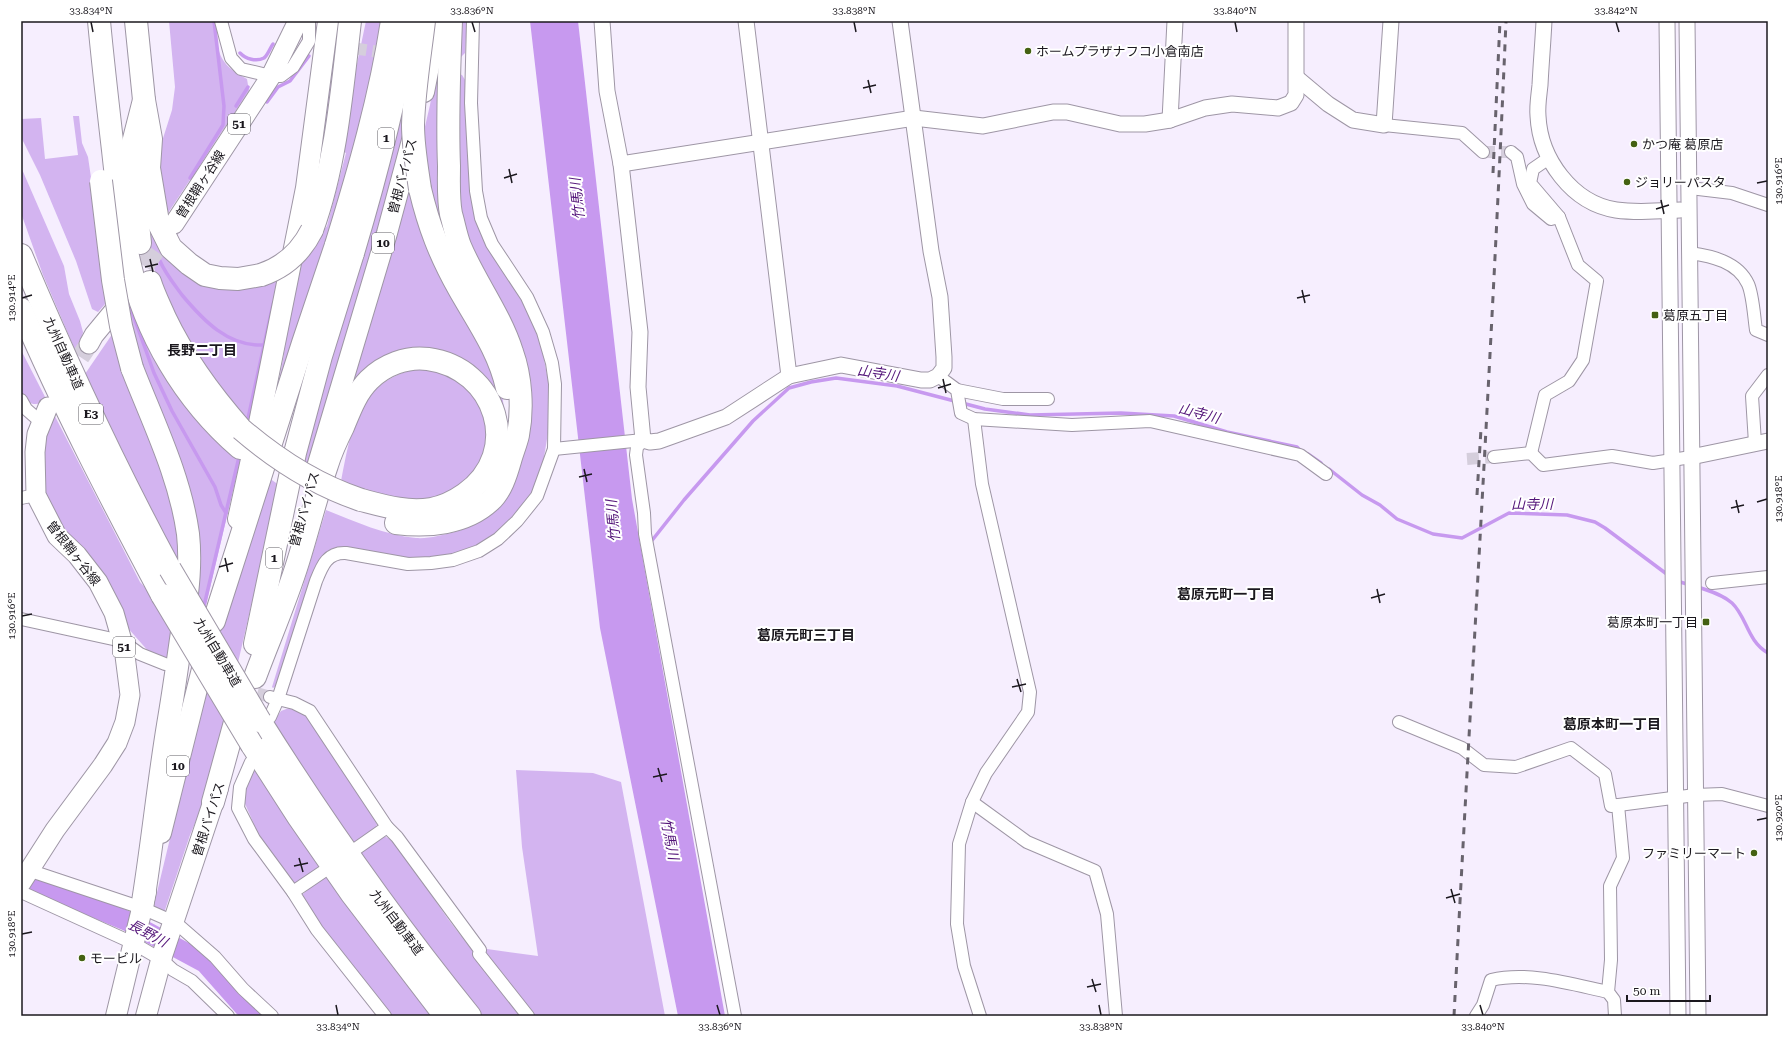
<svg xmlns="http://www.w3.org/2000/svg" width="1789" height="1037" font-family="'Roboto Serif','Noto Sans JP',serif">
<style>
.green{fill:#d3b4f0}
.water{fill:#c799ef}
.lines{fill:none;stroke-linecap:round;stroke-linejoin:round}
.stream{stroke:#c799ef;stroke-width:3.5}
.river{stroke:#c799ef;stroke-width:20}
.minor-tunnel{stroke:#d5cedc;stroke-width:12;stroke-dasharray:12 6;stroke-linecap:butt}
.primary-tunnel{stroke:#d5cedc;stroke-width:19;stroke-dasharray:19 10;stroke-linecap:butt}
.minor-casing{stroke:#9e96a5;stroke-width:14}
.tertiary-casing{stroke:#9e96a5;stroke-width:17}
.primary-casing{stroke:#9e96a5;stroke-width:21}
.trunk-casing{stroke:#9e96a5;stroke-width:22}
.motorway-casing{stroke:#9e96a5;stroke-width:24}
.minor{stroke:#fff;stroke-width:12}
.tertiary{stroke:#fff;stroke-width:15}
.primary{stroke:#fff;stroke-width:19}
.trunk{stroke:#fff;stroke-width:20}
.motorway{stroke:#fff;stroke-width:22}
.rail{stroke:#68636d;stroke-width:3;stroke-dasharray:7 7;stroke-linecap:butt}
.motorway-bridge-casing{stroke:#9e96a5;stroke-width:24;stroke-linecap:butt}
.motorway-bridge{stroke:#fff;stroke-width:22}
.ticks{fill:none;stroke:#1b181e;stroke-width:1.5}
.poi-dot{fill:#446112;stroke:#fff;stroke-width:1.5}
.labels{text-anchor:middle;stroke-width:4;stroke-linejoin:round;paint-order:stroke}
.shield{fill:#fff;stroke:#5f5d62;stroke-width:1}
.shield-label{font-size:12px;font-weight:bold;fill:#1b181e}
.poi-label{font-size:13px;fill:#1b181e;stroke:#fff;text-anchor:start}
.street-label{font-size:13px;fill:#1b181e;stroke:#fff}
.water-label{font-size:14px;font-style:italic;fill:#531479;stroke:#fff}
.neighbourhood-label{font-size:14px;font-weight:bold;fill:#1b181e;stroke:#fff}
.neatline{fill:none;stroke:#1b181e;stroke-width:1.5}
.ticks-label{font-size:10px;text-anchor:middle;fill:#1b181e}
</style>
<rect width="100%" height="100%" fill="#f6eefe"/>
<g class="green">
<path d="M169,21H215C218,53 217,63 247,79L249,91L164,219L158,154L172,110L175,87Z"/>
<polygon points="337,21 342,21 336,72 316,188"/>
<polygon points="366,21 385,21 356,156 286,360 269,433 283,359 299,262 327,226 346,153 339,149"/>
<polygon points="460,21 467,21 465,53 459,59"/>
<polygon points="440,48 452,244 444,246 420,148 430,105"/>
<path d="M459,74L462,75L467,83L473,203L530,317L541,344L549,385L548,433L543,463L537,484L522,507L494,536L480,544L456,554L430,559H405L341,547L331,549L325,554L276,686L273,688L272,687L326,510C356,522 385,535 416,538C428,539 443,535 455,532C507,516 524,472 529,422L473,256L457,202Z"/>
<polygon points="407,81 406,133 310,469 300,464"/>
<polygon points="73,116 79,116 82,143 88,157 93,191 106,303 98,312 92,309 76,261 40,175 21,137 21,119 41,118 45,159 78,155"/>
<polygon points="140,151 170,260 280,276 250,426 220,396 164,301 154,268 147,234"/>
<polygon points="21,167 64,266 69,294 80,321 83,332 81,341 75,350 43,275 21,213"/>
<polygon points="411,182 488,353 502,393 505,417 440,353 348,395"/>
<polygon points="124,271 241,457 205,609 197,594 143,368 127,310"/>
<polygon points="113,333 154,442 176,520 180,565 163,535 85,374"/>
<path d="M21,350L140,582L150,593L174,635L170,662L149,652L127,627L41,501V403C33,406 27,402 21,397Z"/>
<path d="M417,369C453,369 485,394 486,431C486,436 488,442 487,446C484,462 466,485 453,492C437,500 410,503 393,500C376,496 358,487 341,482C351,430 358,381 417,369Z"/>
<polygon points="266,476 279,485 237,667 219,636"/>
<polygon points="206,689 225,722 210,787 190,835 164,913 153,909"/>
<polygon points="294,706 304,709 378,820 376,828 384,836 394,841 448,919 523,1016 483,1016 424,940 349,838 272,724 281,711"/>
<path d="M254,767C311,852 368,936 433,1016H390L320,924L303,900V894L310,888L299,882L293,883L261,840L242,797Z"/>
<polygon points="516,770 593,773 621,782 665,1016 532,1016 483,952 487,949 538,956 522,847"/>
</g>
<polygon class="water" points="530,21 578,21 632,499 725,1016 678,1016 600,628"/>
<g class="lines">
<g class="stream">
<path d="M240,53C246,59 256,62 264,58C268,55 270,48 273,44"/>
<polyline points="267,102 278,87 290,81 309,56"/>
<polyline points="236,106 248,87"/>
<polyline points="190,178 223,125 224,106 214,21"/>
<path d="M160,261C165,273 174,284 182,295C203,320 228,347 264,345"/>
<polyline points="126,295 154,373 172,411 215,487 221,505 226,513"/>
<polyline points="247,423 273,304"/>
<polyline points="1308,454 1321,463"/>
<polyline points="1329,469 1362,495 1380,505 1397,519 1433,534 1462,538 1509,513 1567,515 1595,522 1605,528 1668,575"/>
<polyline points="650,543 684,500 753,421 789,388 811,382 836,378 897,386 985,409 1030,415 1121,413 1174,416 1227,432 1297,447 1300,450"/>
<polyline points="1677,581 1690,585"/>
<path d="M1698,587C1709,591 1722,594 1732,603C1747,617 1747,641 1768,653"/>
<polyline points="204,606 239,457"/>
</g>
<polyline class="river" points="21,877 127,921 205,963 243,1006 256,1016"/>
<g class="minor-tunnel">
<polyline points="319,43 392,54"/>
<polyline points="1483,152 1511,152"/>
<polyline points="1467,459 1494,457"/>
<polyline points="240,688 270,697"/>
</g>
<g class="primary-tunnel">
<polyline points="128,290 173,225"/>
<polyline points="64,381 89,344"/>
</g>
<defs>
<g id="minor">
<polyline points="221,21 231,58 241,69 271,76 281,76 293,67 309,41 309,21"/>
<polyline points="1384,125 1462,133 1483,152"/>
<polyline points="1511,152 1517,157 1523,184 1533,204 1551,219 1559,217"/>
<polyline points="1690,188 1732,193 1768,205"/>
<path d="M1690,253C1712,256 1738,262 1748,284C1753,295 1754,317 1756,330L1768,335"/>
<polyline points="938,376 957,390 961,413 974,419 1072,425 1150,421 1300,455 1326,474"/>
<polyline points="957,390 1003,399 1048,399"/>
<polyline points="21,400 26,409 42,423"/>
<polyline points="974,419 982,484 1030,692 1028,712 986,773 972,802 959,844 957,924 964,966 980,1016"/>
<polyline points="643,440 637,447 636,455 644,513 645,534 735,1016"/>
<polyline points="1755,443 1752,396 1768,375"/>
<polyline points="554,449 643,440"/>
<polyline points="1531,453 1545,395 1569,381 1583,360 1597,281 1578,265 1559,217 1530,183 1533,169 1549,158"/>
<polyline points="1494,457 1531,453 1543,465 1612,456 1653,463 1691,457"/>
<polyline points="21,498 36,495"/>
<polyline points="1712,583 1768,577"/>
<polyline points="21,619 122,641 140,654 165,664"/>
<polyline points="270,697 294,703 310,711 387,827 397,837 480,950 479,954 528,1016"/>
<path d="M270,717L278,699L316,581C322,566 327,552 346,553L408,564L431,563L453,560L479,551L498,539L517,521L537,496L554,449L555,384L552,363L543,332L527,297L492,244L481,218L476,191L471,103L473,21"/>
<polyline points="1399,722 1462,748 1484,765 1516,767 1571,748 1605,774 1611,806 1695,795 1722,794 1768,806"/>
<polyline points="251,762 240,787 238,808 254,839 293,892 317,930 385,1016"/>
<polyline points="972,802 1027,842 1095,871 1107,914 1116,1016"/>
<polyline points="357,848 387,827"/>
<polyline points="28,870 142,908 176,923 215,957 243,989 272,1016"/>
<polyline points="21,892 133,943 162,960 173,970 192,981 228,1016"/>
<polyline points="293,892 324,871"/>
<path d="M1476,1016L1483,1005L1491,980C1529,971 1571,984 1608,992"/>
<polyline points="1615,1016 1614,1000 1608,992 1611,960 1610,886 1623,858 1618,805"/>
</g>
<g id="tertiary">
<polyline points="602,21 607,91 621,164 640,332 638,387 643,440 650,442 659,441 726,417 789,376 841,365 921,380 930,380 938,376 944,368 944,357 940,297 931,251 900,21"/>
<polyline points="746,21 789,376"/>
<path d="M1544,21C1543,42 1541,64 1540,85C1539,95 1537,106 1538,116C1540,159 1572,203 1616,210C1637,213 1658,211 1680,210"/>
<polyline points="1667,21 1678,1016"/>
<polyline points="1687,21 1698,1016"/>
<polyline points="1297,78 1328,104 1353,120 1384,125 1391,21"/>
<polyline points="1170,120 1175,21"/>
<polyline points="621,164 914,118 983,126 1053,112 1067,112 1120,124 1145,124 1170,120 1205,108 1232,104 1278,108 1291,103 1296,95 1296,21"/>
<polyline points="1691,457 1768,441"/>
</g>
<g id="primary">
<polyline points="174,224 271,76 298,21"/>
<polyline points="89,344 94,335 113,312"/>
<polyline points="21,883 55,830 103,765 117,743 125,722 130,695 124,648 114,613 98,582 77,555 57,536 36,495 35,452 37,434 48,407"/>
</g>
<g id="trunk">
<polyline points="424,92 438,21"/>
<polyline points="317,467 387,233 412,140"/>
<polyline points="238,519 259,423 306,188 328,21"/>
<polyline points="161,833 206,653"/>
<polyline points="116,1016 146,892"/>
<polyline points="146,1016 163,953 218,788"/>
</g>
<g id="motorway">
<path d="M99,21C103,64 108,107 113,150C117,187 121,225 129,261C145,333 184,400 240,448"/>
<polyline points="136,21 144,100 151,139 149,168 158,222 171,248 189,264 205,275 220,278 238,279 261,275"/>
<path d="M420,189C429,227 440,255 459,289C477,321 499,351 507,388"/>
<path d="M312,230C336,164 342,91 350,21"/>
<polyline points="140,243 132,167 133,143 144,100"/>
<path d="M21,255C66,362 115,467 170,569"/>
<path d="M150,282C154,295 160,306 165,318C185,360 211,395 241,429"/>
<path d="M21,309C63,407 112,501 162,595"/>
<path d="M132,368C153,422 180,476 188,534C191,562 188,589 184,618C179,654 174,690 168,725C158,786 152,847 142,908"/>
<path d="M396,523C428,527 465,524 490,501C501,491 506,475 510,461C512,453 516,444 518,435C523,409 521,377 512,352C500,314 475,282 460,246C456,236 454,224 451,214C448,199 449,181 449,166C447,117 449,69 451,21"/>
<polyline points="214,621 303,343 336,245"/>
<polyline points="255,644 295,453 321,356 353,253"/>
<path d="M255,677C269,639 286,601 298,562C308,530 316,497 327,465C331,452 337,439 343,427C350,410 356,393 369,380C384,365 407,356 428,359C496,368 524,452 465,494C455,501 443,507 431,509C407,513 384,506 361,500"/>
<path d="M260,721C324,823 394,922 470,1016"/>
<polyline points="252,745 299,818 351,893 445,1016"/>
<polyline points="213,802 240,704"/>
</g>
</defs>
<use href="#minor" class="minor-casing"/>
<use href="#tertiary" class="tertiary-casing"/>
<use href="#primary" class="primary-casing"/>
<use href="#trunk" class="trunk-casing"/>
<use href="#motorway" class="motorway-casing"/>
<use href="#minor" class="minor"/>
<use href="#tertiary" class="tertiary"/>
<use href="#primary" class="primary"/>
<use href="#trunk" class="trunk"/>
<use href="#motorway" class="motorway"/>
<g class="rail">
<polyline points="1493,173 1500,21"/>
<polyline points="1477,495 1481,429"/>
<path d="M1454,1016C1471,684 1492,353 1506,21"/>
</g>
<defs>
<g id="motorway-bridge">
<polyline points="101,181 113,280 121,326 132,368"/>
<path d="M420,189C417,168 413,146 413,125C414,90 420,55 424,21"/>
<path d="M336,245C359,171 380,98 392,21"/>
<path d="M353,253C376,176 396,100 409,21"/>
<path d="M261,275C285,267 301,252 312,230"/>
<path d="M241,429C277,460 316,485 361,500"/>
<polyline points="170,569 260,721"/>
<polyline points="162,595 252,745"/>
</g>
</defs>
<use href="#motorway-bridge" class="motorway-bridge-casing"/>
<use href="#motorway-bridge" class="motorway-bridge"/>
</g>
<path class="ticks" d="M91,22L93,32M472,22L475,32M854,22L856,32M1235,22L1237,32M1616,22L1619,32M868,80L871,93M863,88L876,85M509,169L512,183M504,178L517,174M1757,183L1767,181M1661,200L1664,214M1656,209L1669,205M150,259L153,272M145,267L158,264M1302,290L1305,303M22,298L32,295M1297,298L1310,295M943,379L946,393M938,388L951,384M584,469L587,482M579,477L592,474M1736,500L1739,513M1757,502L1767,499M1731,508L1744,505M225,558L228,572M219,567L233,563M1377,589L1380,603M1371,598L1385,594M22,616L32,614M1017,679L1021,692M1012,687L1026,684M658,768L662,782M653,777L667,774M1757,820L1767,818M299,858L303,872M294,866L308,863M1451,889L1455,903M1446,898L1460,894M22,934L32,932M1092,979L1096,992M1087,987L1101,984M336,1005L338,1015M717,1005L720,1015M1099,1005L1101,1015M1480,1005L1483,1015"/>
<g class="poi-dot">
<circle cx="1028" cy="51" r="4"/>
<circle cx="1634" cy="144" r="4"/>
<circle cx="1627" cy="182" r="4"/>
<rect x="1651" y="311" width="8" height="8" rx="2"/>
<rect x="1702" y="618" width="8" height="8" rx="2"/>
<circle cx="1754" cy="853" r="4"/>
<circle cx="82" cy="958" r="4"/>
</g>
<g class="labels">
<g class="shield">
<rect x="228" y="114" width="22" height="20" rx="3"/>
<rect x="378" y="128" width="16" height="20" rx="3"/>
<rect x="372" y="233" width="22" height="20" rx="3"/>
<rect x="79" y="404" width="24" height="20" rx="3"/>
<rect x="266" y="548" width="16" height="20" rx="3"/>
<rect x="113" y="637" width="22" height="20" rx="3"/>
<rect x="167" y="756" width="22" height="20" rx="3"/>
</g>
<g class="shield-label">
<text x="239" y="128">51</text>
<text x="386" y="142">1</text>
<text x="383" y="247">10</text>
<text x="91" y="418">E3</text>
<text x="274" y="562">1</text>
<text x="124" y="651">51</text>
<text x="178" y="770">10</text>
</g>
<g class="poi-label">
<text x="1036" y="56">ホームプラザナフコ小倉南店</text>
<text x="1642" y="149">かつ庵 葛原店</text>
<text x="1635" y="187">ジョリーパスタ</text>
<text x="1663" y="320">葛原五丁目</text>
<text x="1698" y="627" text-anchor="end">葛原本町一丁目</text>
<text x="1746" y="858" text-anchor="end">ファミリーマート</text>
<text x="90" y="963">モービル</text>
</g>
<g class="street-label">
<text transform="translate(402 176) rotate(-75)" y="5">曽根バイパス</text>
<text transform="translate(200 184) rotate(-57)" y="5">曽根鞘ヶ谷線</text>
<text transform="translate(64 353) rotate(66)" y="5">九州自動車道</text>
<text transform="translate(304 509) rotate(-74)" y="5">曽根バイパス</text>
<text transform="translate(74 553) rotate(52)" y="5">曽根鞘ヶ谷線</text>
<text transform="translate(218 652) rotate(59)" y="5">九州自動車道</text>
<text transform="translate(208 819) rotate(-72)" y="5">曽根バイパス</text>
<text transform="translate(397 922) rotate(53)" y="5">九州自動車道</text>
</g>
<g class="water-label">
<text transform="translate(577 199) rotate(-96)" y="5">竹馬川</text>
<text transform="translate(878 373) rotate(9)" y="5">山寺川</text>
<text transform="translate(1199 413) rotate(15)" y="5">山寺川</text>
<text x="1532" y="509">山寺川</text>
<text transform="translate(613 521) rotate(-95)" y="5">竹馬川</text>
<text transform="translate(670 839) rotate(79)" y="5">竹馬川</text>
<text transform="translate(148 933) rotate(28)" y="5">長野川</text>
</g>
<g class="neighbourhood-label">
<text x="202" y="355">長野二丁目</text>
<text x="1226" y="599">葛原元町一丁目</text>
<text x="806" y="640">葛原元町三丁目</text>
<text x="1612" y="729">葛原本町一丁目</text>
</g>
</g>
<rect width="1789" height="1037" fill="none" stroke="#ffffff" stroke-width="44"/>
<path d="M1627 995v6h83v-6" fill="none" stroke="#1b181e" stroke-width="2"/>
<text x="1633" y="995" font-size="12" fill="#1b181e" stroke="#ffffff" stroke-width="3" paint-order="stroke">50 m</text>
<rect x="22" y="22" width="1745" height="993" class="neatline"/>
<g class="ticks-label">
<text x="91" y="14">33.834°N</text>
<text x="472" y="14">33.836°N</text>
<text x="854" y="14">33.838°N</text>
<text x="1235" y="14">33.840°N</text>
<text x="1616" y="14">33.842°N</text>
<text transform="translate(1778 181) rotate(-90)" y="4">130.916°E</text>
<text transform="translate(11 298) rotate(-90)" y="4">130.914°E</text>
<text transform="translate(1778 499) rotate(-90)" y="4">130.918°E</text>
<text transform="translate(11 616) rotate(-90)" y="4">130.916°E</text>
<text transform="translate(1778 818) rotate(-90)" y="4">130.920°E</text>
<text transform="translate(11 934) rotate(-90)" y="4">130.918°E</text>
<text x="338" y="1030">33.834°N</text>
<text x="720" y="1030">33.836°N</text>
<text x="1101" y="1030">33.838°N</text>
<text x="1483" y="1030">33.840°N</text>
</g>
</svg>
